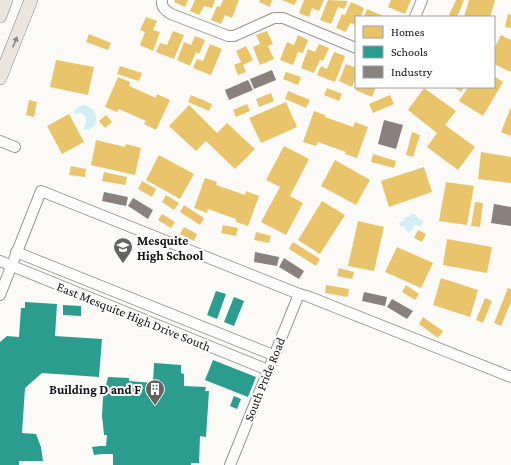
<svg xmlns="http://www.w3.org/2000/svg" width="511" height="465" font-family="'Crimson Pro',serif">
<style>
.water{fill:#d1eef4}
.homes{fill:#e9c46a}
.schools{fill:#2a9d8f}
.industry{fill:#8a817c}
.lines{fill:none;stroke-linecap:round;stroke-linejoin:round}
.minor-casing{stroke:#979695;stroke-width:12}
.major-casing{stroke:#848382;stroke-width:14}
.minor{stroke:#fffefe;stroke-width:10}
.major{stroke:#ece5dd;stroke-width:13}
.oneway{fill:#898681}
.labels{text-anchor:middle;stroke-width:4;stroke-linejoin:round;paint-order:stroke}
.poi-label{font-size:13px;font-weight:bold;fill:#111;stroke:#fff;text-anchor:start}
.street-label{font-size:13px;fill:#111;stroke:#fff}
</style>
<rect width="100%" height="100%" fill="#fcfaf7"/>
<g class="water">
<path d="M84,105C95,108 98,115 95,125L89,130L83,129L86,123L85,116L80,113L76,114L74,113L77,107Z"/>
<polygon points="412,214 416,215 418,218 423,221 423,223 421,226 414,225 412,231 409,232 407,232 405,227 400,226 399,223 405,220 404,217 409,217"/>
</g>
<g class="homes">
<polygon points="175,0 188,0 185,7 174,2"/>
<polygon points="195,0 215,0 212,8 204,6 199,15 190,11"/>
<polygon points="223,0 239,0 232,18 225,15 221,24 211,20 217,6 220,7"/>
<polygon points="260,0 272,0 270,7 259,2"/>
<polygon points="282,0 297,0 294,5"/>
<polygon points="304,0 324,0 319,11 312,8 309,17 299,13"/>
<polygon points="328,0 348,1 344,9 338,7 331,24 320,20"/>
<polygon points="391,0 411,0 405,14 388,7"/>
<polygon points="456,0 464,0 457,17 454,17 449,15"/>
<polygon points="469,0 495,0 490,17 464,17"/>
<polygon points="351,2 364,8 361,17 356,17 356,25 350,23 346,32 336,28 342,14 345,15"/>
<polygon points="367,9 386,17 364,17"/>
<polygon points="508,14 511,15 511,28 505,27"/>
<polygon points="146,17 157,21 153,30 160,32 153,51 140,45 145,32 140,30"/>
<polygon points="173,31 184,35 174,59 156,52 160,43 167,45"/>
<polygon points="267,31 273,44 268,46 274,59 260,65 253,47 260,44 256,35"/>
<polygon points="89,34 111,43 108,50 86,42"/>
<polygon points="298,35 308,40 303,53 298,52 293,65 280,60 287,42 294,45"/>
<polygon points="501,35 511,40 511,72 494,64 494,49"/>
<polygon points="195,36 205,40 199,54 196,52 190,66 177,60 184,42 191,45"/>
<polygon points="210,44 222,49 211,75 193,68 197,59 203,61"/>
<polygon points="319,44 329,48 323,61 320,60 314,73 301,68 308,49 315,52"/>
<polygon points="246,46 253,60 243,65 246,72 238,75 234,65 241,62 236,51"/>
<polygon points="334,52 345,56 335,82 317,75 321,66 327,69"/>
<polygon points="56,60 94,67 88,95 50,87"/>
<polygon points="356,63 356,77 352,87 339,81 346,64 354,67"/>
<polygon points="120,66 142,73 139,81 117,74"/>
<polygon points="286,72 301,77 298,85 283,79"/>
<polygon points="494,76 503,82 483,116 459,101 468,87 494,87"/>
<polygon points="118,77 130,82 129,86 156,98 157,94 170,100 156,130 144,124 146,121 119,109 117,112 105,107"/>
<polygon points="356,87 376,87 372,97 355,90"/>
<polygon points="453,87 464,87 461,92"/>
<polygon points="327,88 342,94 339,101 324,95"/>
<polygon points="424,88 456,111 445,125 475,147 458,170 427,147 437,133 408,110"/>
<polygon points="288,91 310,100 306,108 285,99"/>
<polygon points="271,93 274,101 259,107 256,99"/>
<polygon points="191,95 212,104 209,111 188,102"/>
<polygon points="390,95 394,104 373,113 369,104"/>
<polygon points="29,100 37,102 34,117 26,115"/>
<polygon points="286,102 297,127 261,143 249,118"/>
<polygon points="247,104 250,111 236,117 233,110"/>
<polygon points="189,105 217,133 227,123 255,149 235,169 206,141 196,151 169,126"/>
<polygon points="511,107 511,136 501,132"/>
<polygon points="314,111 325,115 325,117 353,127 355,122 368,127 357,158 345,154 346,152 318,142 316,146 303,142"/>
<polygon points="69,114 84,142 62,154 47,126"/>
<polygon points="106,115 112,122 105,128 99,121"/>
<polygon points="412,132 420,135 413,157 406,155"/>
<polygon points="96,140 125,147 126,144 141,148 135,175 91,165"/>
<polygon points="284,146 309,159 290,196 303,203 286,235 261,222 280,187 266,180"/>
<polygon points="481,152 511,157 511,183 478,179"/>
<polygon points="373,154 396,161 394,168 371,162"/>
<polygon points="159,155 194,174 180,199 146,180"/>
<polygon points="335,160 370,180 356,205 321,186"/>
<polygon points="71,166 86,169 85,177 69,175"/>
<polygon points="424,167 432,192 389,207 381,181"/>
<polygon points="104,172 127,177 125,185 102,181"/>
<polygon points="205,178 217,182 216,185 245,195 246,191 259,196 248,226 236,222 236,219 208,209 207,213 194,208"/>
<polygon points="142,181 156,189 152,197 138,189"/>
<polygon points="446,182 474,186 467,225 439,221"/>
<polygon points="166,195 179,203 174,210 162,202"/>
<polygon points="322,201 345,215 320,254 298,240"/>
<polygon points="475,202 483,203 480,227 471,226"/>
<polygon points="184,205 204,218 200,225 180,212"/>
<polygon points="162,214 175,222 171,228 158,220"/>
<polygon points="358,221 384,227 374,271 348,266"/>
<polygon points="223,225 238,228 236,236 221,233"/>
<polygon points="184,227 197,234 194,241 180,234"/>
<polygon points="418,230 426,234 422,242 414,238"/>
<polygon points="256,232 271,236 269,243 254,240"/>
<polygon points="447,239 492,247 487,273 443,265"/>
<polygon points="293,242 320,259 316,266 289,249"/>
<polygon points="397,247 433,263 421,288 385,272"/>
<polygon points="339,268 354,272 352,279 337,276"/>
<polygon points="441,278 478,290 470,317 433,305"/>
<polygon points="326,285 349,289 348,297 325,293"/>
<polygon points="406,285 419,294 415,300 402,292"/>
<polygon points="508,288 511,289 511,302 501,326 494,323"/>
<polygon points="485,298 492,301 483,323 476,320"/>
<polygon points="423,317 443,331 438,338 419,324"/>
</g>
<g class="schools">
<polygon points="216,291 226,294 217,319 207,315"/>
<polygon points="234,297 244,301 234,326 224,322"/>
<polygon points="25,302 57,304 55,336 102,339 99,377 42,373 25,388 22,433 36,434 41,447 43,461 19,461 19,465 0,465 0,342 7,336 19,337 21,308 25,308"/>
<polygon points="63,305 81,306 81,316 63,315"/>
<polygon points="213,360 256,377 248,397 205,380"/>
<polygon points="154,363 181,365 181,373 184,374 184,386 206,387 205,391 209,391 206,437 200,436 199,463 191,463 191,465 113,465 113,454 102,454 94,455 92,447 100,446 106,446 107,435 104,435 102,415 103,398 108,377 129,378 129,381 153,383"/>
<polygon points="234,396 241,399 237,409 230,406"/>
</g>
<g class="industry">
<polygon points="272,70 276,80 254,89 250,79"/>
<polygon points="248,80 253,90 229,100 225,90"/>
<polygon points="384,120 403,125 396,149 378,144"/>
<polygon points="104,192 128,197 126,206 102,201"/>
<polygon points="133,198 153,210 148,219 128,206"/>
<polygon points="494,204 511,207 511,226 491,223"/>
<polygon points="255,252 279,257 277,266 254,262"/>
<polygon points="284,258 304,271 299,279 279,267"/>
<polygon points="364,292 387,297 385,306 362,301"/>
<polygon points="392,299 413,311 407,319 387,307"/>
</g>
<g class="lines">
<defs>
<g id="minor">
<path d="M162,0C161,7 165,10 171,14L228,36H234L274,18H283L356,48"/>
<polyline points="415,17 422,0"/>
<polyline points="0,141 15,147"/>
<polyline points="16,252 273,355"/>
<polyline points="0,261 268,370"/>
<polyline points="0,295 41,191 299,294 307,296 511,377"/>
<polyline points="230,465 299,294"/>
</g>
<g id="major">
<polyline points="0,16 6,0"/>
<polyline points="0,78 31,0"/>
</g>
</defs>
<use href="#minor" class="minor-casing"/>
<use href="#major" class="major-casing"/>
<use href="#minor" class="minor"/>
<use href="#major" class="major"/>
</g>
<defs><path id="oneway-solid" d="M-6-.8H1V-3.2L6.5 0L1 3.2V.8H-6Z"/></defs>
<use class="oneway" href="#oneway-solid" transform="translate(15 42) rotate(-68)"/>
<defs>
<symbol id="school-pin" viewBox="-11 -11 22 30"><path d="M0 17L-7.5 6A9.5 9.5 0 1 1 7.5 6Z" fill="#636362" stroke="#fff"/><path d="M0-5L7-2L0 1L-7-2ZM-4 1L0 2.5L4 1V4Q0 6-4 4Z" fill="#fff"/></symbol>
<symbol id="building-pin" viewBox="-11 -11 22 30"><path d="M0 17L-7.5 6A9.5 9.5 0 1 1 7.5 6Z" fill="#636362" stroke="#fff"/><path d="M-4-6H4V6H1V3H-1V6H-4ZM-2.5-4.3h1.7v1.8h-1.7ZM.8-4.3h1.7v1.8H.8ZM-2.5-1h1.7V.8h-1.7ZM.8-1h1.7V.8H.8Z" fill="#fff"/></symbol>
</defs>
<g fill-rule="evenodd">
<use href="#school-pin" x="112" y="236" width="22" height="30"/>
<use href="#building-pin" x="144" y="378" width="22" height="30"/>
</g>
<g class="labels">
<g class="poi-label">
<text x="137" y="245">Mesquite<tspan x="137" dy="15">High School</tspan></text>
<text x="141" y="394" text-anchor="end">Building D and F</text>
</g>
<g class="street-label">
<text transform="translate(134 316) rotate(22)" y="5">East Mesquite High Drive South</text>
<text transform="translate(264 379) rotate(-68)" y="5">South Pride Road</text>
</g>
</g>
<rect x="355" y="16" width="140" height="72" fill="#ffffff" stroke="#a0a0a0"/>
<rect x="363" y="26" width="20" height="12" fill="#e9c46a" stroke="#a0a0a0"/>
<text x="391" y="36" font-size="12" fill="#111111">Homes</text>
<rect x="363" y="46" width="20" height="12" fill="#2a9d8f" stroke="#a0a0a0"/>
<text x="391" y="56" font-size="12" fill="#111111">Schools</text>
<rect x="363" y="66" width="20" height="12" fill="#8a817c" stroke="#a0a0a0"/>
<text x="391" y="76" font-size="12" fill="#111111">Industry</text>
</svg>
